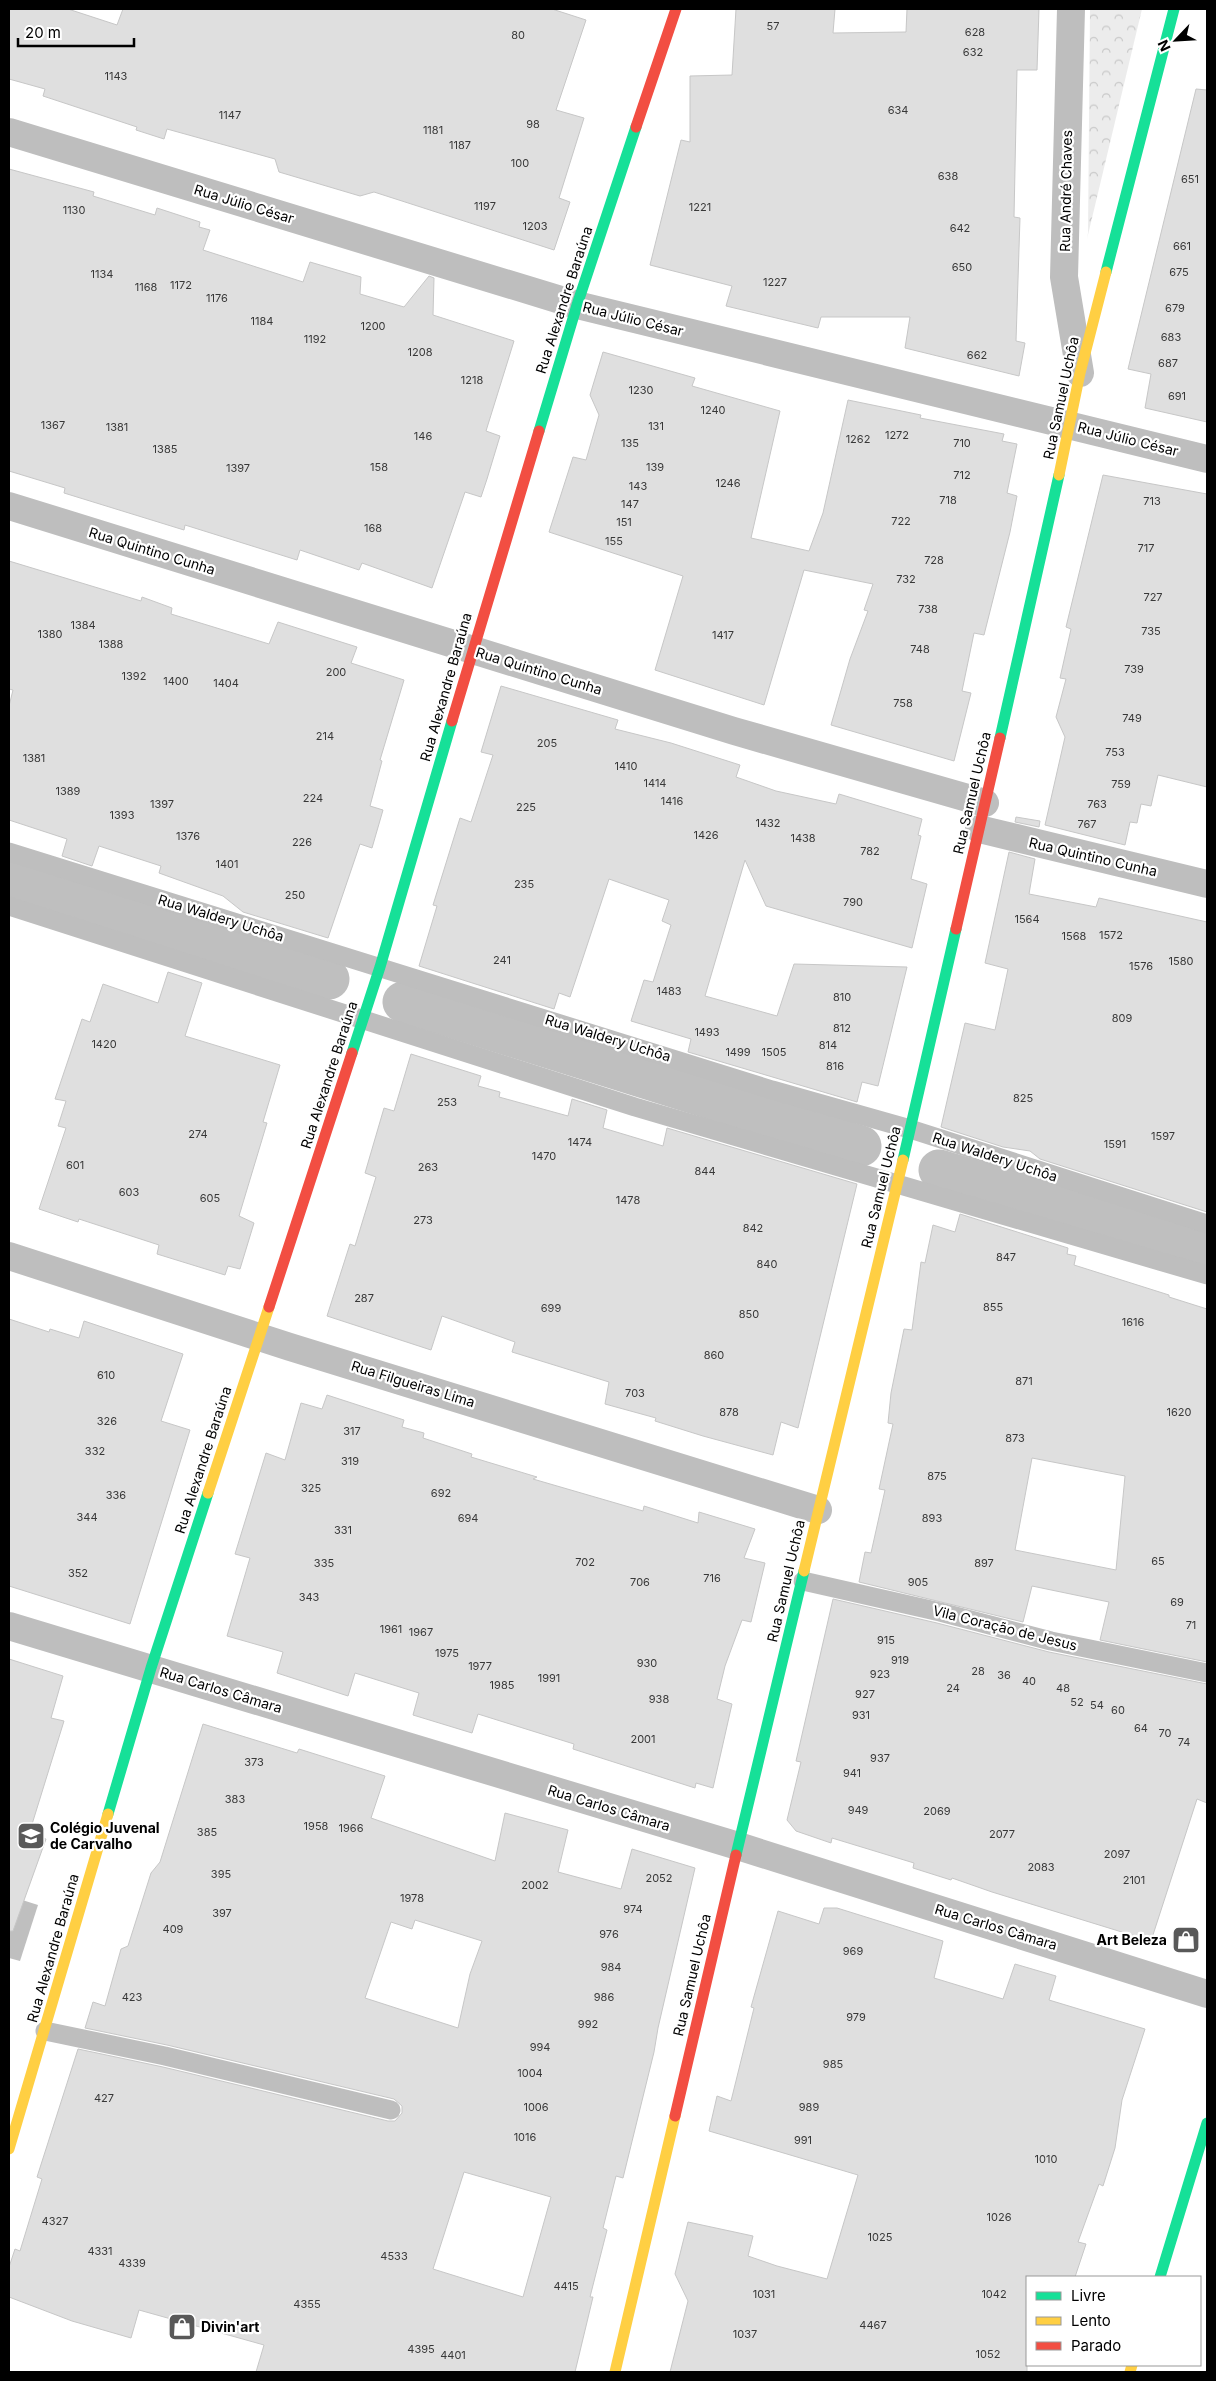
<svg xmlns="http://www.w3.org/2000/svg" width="1216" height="2381" font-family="Inter,sans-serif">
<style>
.park{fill:url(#park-crowns)}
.water{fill:#bfbfbf}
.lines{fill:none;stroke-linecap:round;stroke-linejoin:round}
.canal{stroke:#bfbfbf;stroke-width:41}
.building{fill:#dfdfdf;stroke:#c7c7c7;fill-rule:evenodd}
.lane{stroke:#bebebe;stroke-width:19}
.street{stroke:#bebebe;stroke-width:28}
.fast{stroke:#16e098;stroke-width:11}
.slow{stroke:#ffcf43;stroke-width:11}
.jam{stroke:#f24e42;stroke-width:11}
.labels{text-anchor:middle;stroke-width:4.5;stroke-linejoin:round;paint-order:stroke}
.number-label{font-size:11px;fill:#383838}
.street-label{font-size:14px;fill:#000;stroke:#fff}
.poi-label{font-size:14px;font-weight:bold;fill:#000;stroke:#fff;text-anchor:start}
</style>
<defs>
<pattern id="park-crowns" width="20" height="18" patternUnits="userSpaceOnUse" patternTransform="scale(1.25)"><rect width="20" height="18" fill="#ececec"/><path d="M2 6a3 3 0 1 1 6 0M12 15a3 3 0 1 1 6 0" fill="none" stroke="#c9c9c9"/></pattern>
</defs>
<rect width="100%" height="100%" fill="#fff"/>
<polygon class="park" points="1090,9 1142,9 1087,239 1088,233"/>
<polygon class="water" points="16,1898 38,1905 20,1961 9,1958 9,1921"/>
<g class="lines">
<g class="canal">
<polyline points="9,878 329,979"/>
<polyline points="403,1002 861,1146"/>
<polyline points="939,1170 1207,1249"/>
</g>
</g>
<g class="building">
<polygon points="9,9 68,9 117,25 123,9 552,9 586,20 556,110 584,118 559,198 570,202 554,250 374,192 360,196 279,172 275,159 167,129 164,139 136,130 137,127 43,96 45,89 9,79"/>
<polygon points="736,9 835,9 833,33 906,32 907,9 1039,9 1037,70 1017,70 1014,217 1020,218 1016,341 1025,343 1019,376 905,348 910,317 821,317 818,328 726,306 732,286 650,265 681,140 690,142 690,76 732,75"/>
<polygon points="1196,89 1207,90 1207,422 1145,408 1151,374 1128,369"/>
<polygon points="9,169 94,192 93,196 155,215 157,208 200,222 199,227 210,230 203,250 303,282 310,262 361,277 360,294 404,307 429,276 434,278 433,315 514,341 486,431 500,436 487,479 481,497 465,492 432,588 362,563 359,570 300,550 297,560 185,525 184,530 64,493 65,488 9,471"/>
<polygon points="603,352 695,378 692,386 780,411 751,538 809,551 823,513 848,400 921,415 920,418 1004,434 1002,441 1017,444 1007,493 1017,496 1010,532 984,635 974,633 962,691 971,693 954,761 831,725 850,659 868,611 864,610 873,584 804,570 764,705 655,670 683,576 549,532 573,457 586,460 599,415 590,395"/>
<polygon points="1103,475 1207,494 1207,787 1158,775 1151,806 1141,804 1137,823 1130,822 1125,845 1045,825 1065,737 1056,717 1066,679 1060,678 1071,629 1066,627"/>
<polygon points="9,561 141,601 142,597 172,608 171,614 269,644 278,622 357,647 351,663 404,680 380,760 382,761 370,806 383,810 372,848 360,844 328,938 243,912 223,896 159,873 161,866 99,846 92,866 62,856 67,839 9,820 9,706 13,690 9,689"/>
<polygon points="501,686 618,720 615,729 671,743 740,765 736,777 776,791 836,804 839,794 922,819 918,835 921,836 911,879 927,884 912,948 766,906 745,860 705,996 777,1016 794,964 907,967 878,1086 862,1082 857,1102 688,1052 691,1039 631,1021 644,980 653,982 671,925 662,921 669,900 609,879 570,997 559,993 554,1009 419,966 437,906 433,905 460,818 471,822 493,755 481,752"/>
<polygon points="1016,817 1040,821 1039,827 1015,822"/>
<polygon points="1009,852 1035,859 1029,894 1096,907 1099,898 1207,922 1207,1212 1040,1159 1030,1151 1003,1147 941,1127 965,1023 995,1030 1008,969 985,963"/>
<polygon points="168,972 202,983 185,1036 280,1065 263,1122 267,1123 239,1216 254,1223 240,1269 228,1266 225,1275 157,1254 159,1245 79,1219 78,1222 39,1209 66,1128 58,1126 66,1101 55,1099 82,1019 90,1022 103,984 158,1003"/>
<polygon points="411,1054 481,1076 478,1086 500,1092 499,1097 568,1116 572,1099 607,1110 603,1128 663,1146 667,1128 857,1184 798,1428 781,1422 773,1455 703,1436 655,1421 656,1418 605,1404 609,1382 512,1352 515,1342 442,1316 431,1350 327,1316 350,1244 355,1246 376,1177 365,1173 384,1108 394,1111"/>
<path d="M960,1214L1068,1248L1067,1254L1076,1256L1074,1265L1169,1295V1297L1207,1309V1662L1100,1640L1109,1602L1032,1586L1023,1622L859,1582L865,1552L871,1553L885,1490L879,1489L893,1424L888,1423L891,1393L904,1329L912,1330L921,1262L925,1263L933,1225L955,1232ZM1032,1458L1125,1476L1116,1570L1015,1550Z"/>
<polygon points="9,1319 49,1332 50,1329 79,1338 84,1321 183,1354 161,1421 190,1430 130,1624 9,1586"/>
<polygon points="327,1395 404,1420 402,1427 424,1433 423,1438 472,1454 471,1457 537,1477 533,1479 643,1511 644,1506 698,1523 699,1512 755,1529 744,1558 765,1563 751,1622 742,1620 725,1666 717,1699 732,1704 713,1788 696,1783 695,1788 573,1749 574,1744 478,1714 472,1733 413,1715 419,1693 355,1673 348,1696 277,1673 283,1652 227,1636 250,1558 235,1554 266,1453 285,1460 301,1403 322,1409"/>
<polygon points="833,1599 937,1623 1049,1652 1207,1684 1207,1803 1197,1799 1151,1941 992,1892 952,1878 951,1880 913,1868 914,1863 832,1838 831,1843 796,1831 787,1820 801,1762 796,1761"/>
<polygon points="9,1659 63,1676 51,1718 64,1721 29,1834 46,1839 13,1931 9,1931"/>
<path d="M203,1724L297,1753L299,1749L385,1776L371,1818L495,1861L505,1813L568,1830L558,1872L621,1889L632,1849L695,1868L658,2028L654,2052L623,2178L616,2176L603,2228L607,2230L590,2297H593L575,2372H256L264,2345L139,2310L131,2338L72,2321L9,2297V2267L15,2249L20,2251L42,2179L37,2177L78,2049L163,2067L388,2121H395L402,2113V2106L394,2099L167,2045L85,2028L93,2002L105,2006L121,1949L128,1946L151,1873L160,1862ZM415,1920L482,1941L470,1974L458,2028L365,1998L391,1922L412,1929ZM464,2172L551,2197L523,2297L433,2269Z"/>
<polygon points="824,1908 837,1908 943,1941 934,1978 1003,1999 1015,1964 1056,1976 1049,2000 1145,2029 1122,2100 1115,2148 1103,2186 1099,2184 1078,2242 1086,2244 1075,2277 1027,2277 1027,2372 670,2372 688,2301 675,2274 688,2222 753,2236 748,2256 777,2266 827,2279 858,2175 709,2131 717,2096 731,2101 754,2008 751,2007 778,1911 819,1924"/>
</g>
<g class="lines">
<g class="lane">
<polyline points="9,852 772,1090 910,1129 1207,1224"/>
<polyline points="9,906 635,1107 1207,1275"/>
<polyline points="803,1581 940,1612 1051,1641 1207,1673"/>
<polyline points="45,2031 165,2056 391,2110"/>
</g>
<g class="street">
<polyline points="1071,9 1064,277 1080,373"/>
<polyline points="9,132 577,305 1207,459"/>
<polyline points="9,506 734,731 985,803"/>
<polyline points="979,829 1207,884"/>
<polyline points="9,1256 290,1347 818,1510"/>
<polyline points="9,1626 738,1846 1207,1994"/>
</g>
<g class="fast">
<polyline points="1106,272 1174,9"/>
<polyline points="539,431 577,305 636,127"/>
<polyline points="1000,738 1059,475"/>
<polyline points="352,1053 380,967 452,721"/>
<polyline points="903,1160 956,929"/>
<polyline points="108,1814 151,1668 208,1493"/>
<polyline points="736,1855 804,1571"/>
<polyline points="1160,2277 1207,2123"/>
</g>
<g class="slow">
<polyline points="1059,475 1080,373 1106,272"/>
<polyline points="208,1493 269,1307"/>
<polyline points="804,1571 903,1160"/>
<polyline points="9,2149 108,1814"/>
<polyline points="615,2372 675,2116"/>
<polyline points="1130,2372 1132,2365"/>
</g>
<g class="jam">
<polyline points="636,127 676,9"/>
<polyline points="452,721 539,431"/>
<polyline points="956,929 1000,738"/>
<polyline points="269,1307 352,1053"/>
<polyline points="675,2116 736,1855"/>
</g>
</g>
<defs>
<symbol id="school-square" viewBox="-11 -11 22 22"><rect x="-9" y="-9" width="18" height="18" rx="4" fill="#595959" stroke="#fff"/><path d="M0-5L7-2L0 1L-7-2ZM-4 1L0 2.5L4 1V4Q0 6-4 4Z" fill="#fff"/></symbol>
<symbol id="shop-square" viewBox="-11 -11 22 22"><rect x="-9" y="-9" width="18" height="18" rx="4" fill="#595959" stroke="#fff"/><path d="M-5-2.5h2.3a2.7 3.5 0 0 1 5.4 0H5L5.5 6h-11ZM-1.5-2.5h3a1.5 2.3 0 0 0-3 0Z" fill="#fff"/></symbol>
</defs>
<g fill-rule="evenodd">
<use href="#school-square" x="15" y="1820" width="32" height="32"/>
<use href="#shop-square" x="1170" y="1924" width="32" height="32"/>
<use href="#shop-square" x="166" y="2311" width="32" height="32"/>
</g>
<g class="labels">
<g class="number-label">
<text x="773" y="30">57</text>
<text x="975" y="36">628</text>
<text x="518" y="39">80</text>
<text x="973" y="56">632</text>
<text x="116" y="80">1143</text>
<text x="898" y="114">634</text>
<text x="230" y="119">1147</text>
<text x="533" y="128">98</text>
<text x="433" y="134">1181</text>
<text x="460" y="149">1187</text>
<text x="520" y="167">100</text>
<text x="948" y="180">638</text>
<text x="1190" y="183">651</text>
<text x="485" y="210">1197</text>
<text x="700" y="211">1221</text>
<text x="74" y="214">1130</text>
<text x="535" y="230">1203</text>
<text x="960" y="232">642</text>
<text x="1182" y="250">661</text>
<text x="962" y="271">650</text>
<text x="1179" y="276">675</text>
<text x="102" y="278">1134</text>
<text x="775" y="286">1227</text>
<text x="181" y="289">1172</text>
<text x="146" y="291">1168</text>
<text x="217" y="302">1176</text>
<text x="1175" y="312">679</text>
<text x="262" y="325">1184</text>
<text x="373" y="330">1200</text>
<text x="1171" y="341">683</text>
<text x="315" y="343">1192</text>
<text x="420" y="356">1208</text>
<text x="977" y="359">662</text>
<text x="1168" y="367">687</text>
<text x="472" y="384">1218</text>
<text x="641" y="394">1230</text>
<text x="1177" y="400">691</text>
<text x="713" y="414">1240</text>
<text x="53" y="429">1367</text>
<text x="656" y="430">131</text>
<text x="117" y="431">1381</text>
<text x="897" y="439">1272</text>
<text x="423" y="440">146</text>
<text x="858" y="443">1262</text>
<text x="630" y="447">135</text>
<text x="962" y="447">710</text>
<text x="165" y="453">1385</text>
<text x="379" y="471">158</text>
<text x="655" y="471">139</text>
<text x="238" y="472">1397</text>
<text x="962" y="479">712</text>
<text x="728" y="487">1246</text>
<text x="638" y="490">143</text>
<text x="948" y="504">718</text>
<text x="1152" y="505">713</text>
<text x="630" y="508">147</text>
<text x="901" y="525">722</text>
<text x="624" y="526">151</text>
<text x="373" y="532">168</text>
<text x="614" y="545">155</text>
<text x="1146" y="552">717</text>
<text x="934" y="564">728</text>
<text x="906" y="583">732</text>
<text x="1153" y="601">727</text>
<text x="928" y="613">738</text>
<text x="83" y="629">1384</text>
<text x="1151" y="635">735</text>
<text x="50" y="638">1380</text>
<text x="723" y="639">1417</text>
<text x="111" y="648">1388</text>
<text x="920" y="653">748</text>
<text x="1134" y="673">739</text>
<text x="336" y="676">200</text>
<text x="134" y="680">1392</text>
<text x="176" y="685">1400</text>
<text x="226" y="687">1404</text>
<text x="903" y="707">758</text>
<text x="1132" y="722">749</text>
<text x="325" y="740">214</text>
<text x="547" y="747">205</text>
<text x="1115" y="756">753</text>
<text x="34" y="762">1381</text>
<text x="626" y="770">1410</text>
<text x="655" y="787">1414</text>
<text x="1121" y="788">759</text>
<text x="68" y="795">1389</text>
<text x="313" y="802">224</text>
<text x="672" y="805">1416</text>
<text x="162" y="808">1397</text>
<text x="1097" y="808">763</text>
<text x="526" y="811">225</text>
<text x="122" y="819">1393</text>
<text x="768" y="827">1432</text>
<text x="1087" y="828">767</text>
<text x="706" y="839">1426</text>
<text x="188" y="840">1376</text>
<text x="803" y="842">1438</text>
<text x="302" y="846">226</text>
<text x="870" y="855">782</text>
<text x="227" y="868">1401</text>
<text x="524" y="888">235</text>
<text x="295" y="899">250</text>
<text x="853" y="906">790</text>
<text x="1027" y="923">1564</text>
<text x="1111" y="939">1572</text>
<text x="1074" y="940">1568</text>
<text x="502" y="964">241</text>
<text x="1181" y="965">1580</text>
<text x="1141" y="970">1576</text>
<text x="669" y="995">1483</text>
<text x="842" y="1001">810</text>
<text x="1122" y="1022">809</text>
<text x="842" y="1032">812</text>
<text x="707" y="1036">1493</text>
<text x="104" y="1048">1420</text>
<text x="828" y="1049">814</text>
<text x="738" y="1056">1499</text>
<text x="774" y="1056">1505</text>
<text x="835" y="1070">816</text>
<text x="1023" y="1102">825</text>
<text x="447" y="1106">253</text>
<text x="198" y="1138">274</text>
<text x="1163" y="1140">1597</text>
<text x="580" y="1146">1474</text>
<text x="1115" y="1148">1591</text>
<text x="544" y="1160">1470</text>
<text x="75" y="1169">601</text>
<text x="428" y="1171">263</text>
<text x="705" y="1175">844</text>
<text x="129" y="1196">603</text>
<text x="210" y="1202">605</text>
<text x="628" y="1204">1478</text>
<text x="423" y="1224">273</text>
<text x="753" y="1232">842</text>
<text x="1006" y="1261">847</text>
<text x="767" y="1268">840</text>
<text x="364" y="1302">287</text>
<text x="993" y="1311">855</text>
<text x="551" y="1312">699</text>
<text x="749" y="1318">850</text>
<text x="1133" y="1326">1616</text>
<text x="714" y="1359">860</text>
<text x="106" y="1379">610</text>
<text x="1024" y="1385">871</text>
<text x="635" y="1397">703</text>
<text x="729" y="1416">878</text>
<text x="1179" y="1416">1620</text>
<text x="107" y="1425">326</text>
<text x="352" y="1435">317</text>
<text x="1015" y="1442">873</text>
<text x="95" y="1455">332</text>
<text x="350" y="1465">319</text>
<text x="937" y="1480">875</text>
<text x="311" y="1492">325</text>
<text x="441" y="1497">692</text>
<text x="116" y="1499">336</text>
<text x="87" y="1521">344</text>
<text x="468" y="1522">694</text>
<text x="932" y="1522">893</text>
<text x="343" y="1534">331</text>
<text x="1158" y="1565">65</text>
<text x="585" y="1566">702</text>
<text x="324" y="1567">335</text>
<text x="984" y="1567">897</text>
<text x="78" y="1577">352</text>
<text x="712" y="1582">716</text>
<text x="640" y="1586">706</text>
<text x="918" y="1586">905</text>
<text x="309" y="1601">343</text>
<text x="1177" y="1606">69</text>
<text x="1191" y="1629">71</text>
<text x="391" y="1633">1961</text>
<text x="421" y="1636">1967</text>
<text x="886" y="1644">915</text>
<text x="447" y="1657">1975</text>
<text x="900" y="1664">919</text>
<text x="647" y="1667">930</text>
<text x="480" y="1670">1977</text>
<text x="978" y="1675">28</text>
<text x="880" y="1678">923</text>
<text x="1004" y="1679">36</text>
<text x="549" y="1682">1991</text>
<text x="1029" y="1685">40</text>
<text x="502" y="1689">1985</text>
<text x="953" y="1692">24</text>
<text x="1063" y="1692">48</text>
<text x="865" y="1698">927</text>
<text x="659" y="1703">938</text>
<text x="1077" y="1706">52</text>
<text x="1097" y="1709">54</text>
<text x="1118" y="1714">60</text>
<text x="861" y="1719">931</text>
<text x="1141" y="1732">64</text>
<text x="1165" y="1737">70</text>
<text x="643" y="1743">2001</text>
<text x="1184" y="1746">74</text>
<text x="880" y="1762">937</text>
<text x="254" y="1766">373</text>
<text x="852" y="1777">941</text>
<text x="235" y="1803">383</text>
<text x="858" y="1814">949</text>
<text x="937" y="1815">2069</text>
<text x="316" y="1830">1958</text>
<text x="351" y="1832">1966</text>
<text x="207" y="1836">385</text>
<text x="1002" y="1838">2077</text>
<text x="1117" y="1858">2097</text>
<text x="1041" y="1871">2083</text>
<text x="221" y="1878">395</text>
<text x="659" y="1882">2052</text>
<text x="1134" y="1884">2101</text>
<text x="535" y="1889">2002</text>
<text x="412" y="1902">1978</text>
<text x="633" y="1913">974</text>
<text x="222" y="1917">397</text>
<text x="173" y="1933">409</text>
<text x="609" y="1938">976</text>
<text x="853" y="1955">969</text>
<text x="611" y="1971">984</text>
<text x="132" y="2001">423</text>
<text x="604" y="2001">986</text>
<text x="856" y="2021">979</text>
<text x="588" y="2028">992</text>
<text x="540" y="2051">994</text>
<text x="833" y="2068">985</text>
<text x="530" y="2077">1004</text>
<text x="104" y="2102">427</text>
<text x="536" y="2111">1006</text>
<text x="809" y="2111">989</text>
<text x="525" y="2141">1016</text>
<text x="803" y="2144">991</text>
<text x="1046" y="2163">1010</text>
<text x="999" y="2221">1026</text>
<text x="55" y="2225">4327</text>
<text x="880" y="2241">1025</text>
<text x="100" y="2255">4331</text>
<text x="394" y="2260">4533</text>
<text x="132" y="2267">4339</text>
<text x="566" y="2290">4415</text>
<text x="764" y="2298">1031</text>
<text x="994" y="2298">1042</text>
<text x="307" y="2308">4355</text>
<text x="873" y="2329">4467</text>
<text x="745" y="2338">1037</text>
<text x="421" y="2353">4395</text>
<text x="988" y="2358">1052</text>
<text x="453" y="2359">4401</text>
</g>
<g class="street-label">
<text transform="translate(1066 191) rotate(-89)" y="5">Rua André Chaves</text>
<text transform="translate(244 204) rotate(17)" y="5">Rua Júlio César</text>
<text transform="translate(564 300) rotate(-72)" y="5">Rua Alexandre Baraúna</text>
<text transform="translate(633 319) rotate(14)" y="5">Rua Júlio César</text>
<text transform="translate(1061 398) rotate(-78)" y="5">Rua Samuel Uchôa</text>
<text transform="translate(1128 439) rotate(14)" y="5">Rua Júlio César</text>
<text transform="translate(152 551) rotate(17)" y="5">Rua Quintino Cunha</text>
<text transform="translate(539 671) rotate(17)" y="5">Rua Quintino Cunha</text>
<text transform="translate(446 687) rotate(-74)" y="5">Rua Alexandre Baraúna</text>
<text transform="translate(972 793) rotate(-77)" y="5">Rua Samuel Uchôa</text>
<text transform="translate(1093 857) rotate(13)" y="5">Rua Quintino Cunha</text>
<text transform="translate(221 918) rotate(17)" y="5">Rua Waldery Uchôa</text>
<text transform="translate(608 1038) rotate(17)" y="5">Rua Waldery Uchôa</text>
<text transform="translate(329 1075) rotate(-72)" y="5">Rua Alexandre Baraúna</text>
<text transform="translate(995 1157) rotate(18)" y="5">Rua Waldery Uchôa</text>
<text transform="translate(881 1187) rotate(-76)" y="5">Rua Samuel Uchôa</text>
<text transform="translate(413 1384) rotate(17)" y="5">Rua Filgueiras Lima</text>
<text transform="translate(203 1460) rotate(-72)" y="5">Rua Alexandre Baraúna</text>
<text transform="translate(786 1581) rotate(-77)" y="5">Rua Samuel Uchôa</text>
<text transform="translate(1005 1628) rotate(14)" y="5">Vila Coração de Jesus</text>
<text transform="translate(221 1690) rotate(17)" y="5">Rua Carlos Câmara</text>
<text transform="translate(609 1808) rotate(17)" y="5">Rua Carlos Câmara</text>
<text transform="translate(996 1927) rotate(17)" y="5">Rua Carlos Câmara</text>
<text transform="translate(53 1948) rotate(-74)" y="5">Rua Alexandre Baraúna</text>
<text transform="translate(692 1975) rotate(-77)" y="5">Rua Samuel Uchôa</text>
</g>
<g class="poi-label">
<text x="50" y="1833">Colégio Juvenal<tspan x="50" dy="16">de Carvalho</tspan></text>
<text x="1167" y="1945" text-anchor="end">Art Beleza</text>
<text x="201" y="2332">Divin'art</text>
</g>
</g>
<rect width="1216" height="2381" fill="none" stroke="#000000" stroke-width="20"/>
<rect x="1026" y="2276" width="175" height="90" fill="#ffffff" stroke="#999999"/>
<rect x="1036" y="2292" width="25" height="8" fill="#16e098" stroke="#999999"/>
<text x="1071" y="2301" font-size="15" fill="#000000">Livre</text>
<rect x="1036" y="2317" width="25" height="8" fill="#ffcf43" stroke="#999999"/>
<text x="1071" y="2326" font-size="15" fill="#000000">Lento</text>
<rect x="1036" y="2342" width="25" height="8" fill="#f24e42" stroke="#999999"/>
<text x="1071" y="2351" font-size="15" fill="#000000">Parado</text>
<g transform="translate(1176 40) rotate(245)" stroke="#ffffff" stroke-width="4" paint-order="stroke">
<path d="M0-4L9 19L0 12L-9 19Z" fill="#000000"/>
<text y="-8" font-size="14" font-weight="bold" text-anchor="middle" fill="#000000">N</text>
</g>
<path d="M18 38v8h116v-8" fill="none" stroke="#000000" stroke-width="2.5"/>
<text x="25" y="38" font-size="15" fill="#000000" stroke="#ffffff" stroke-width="4" paint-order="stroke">20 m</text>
</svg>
